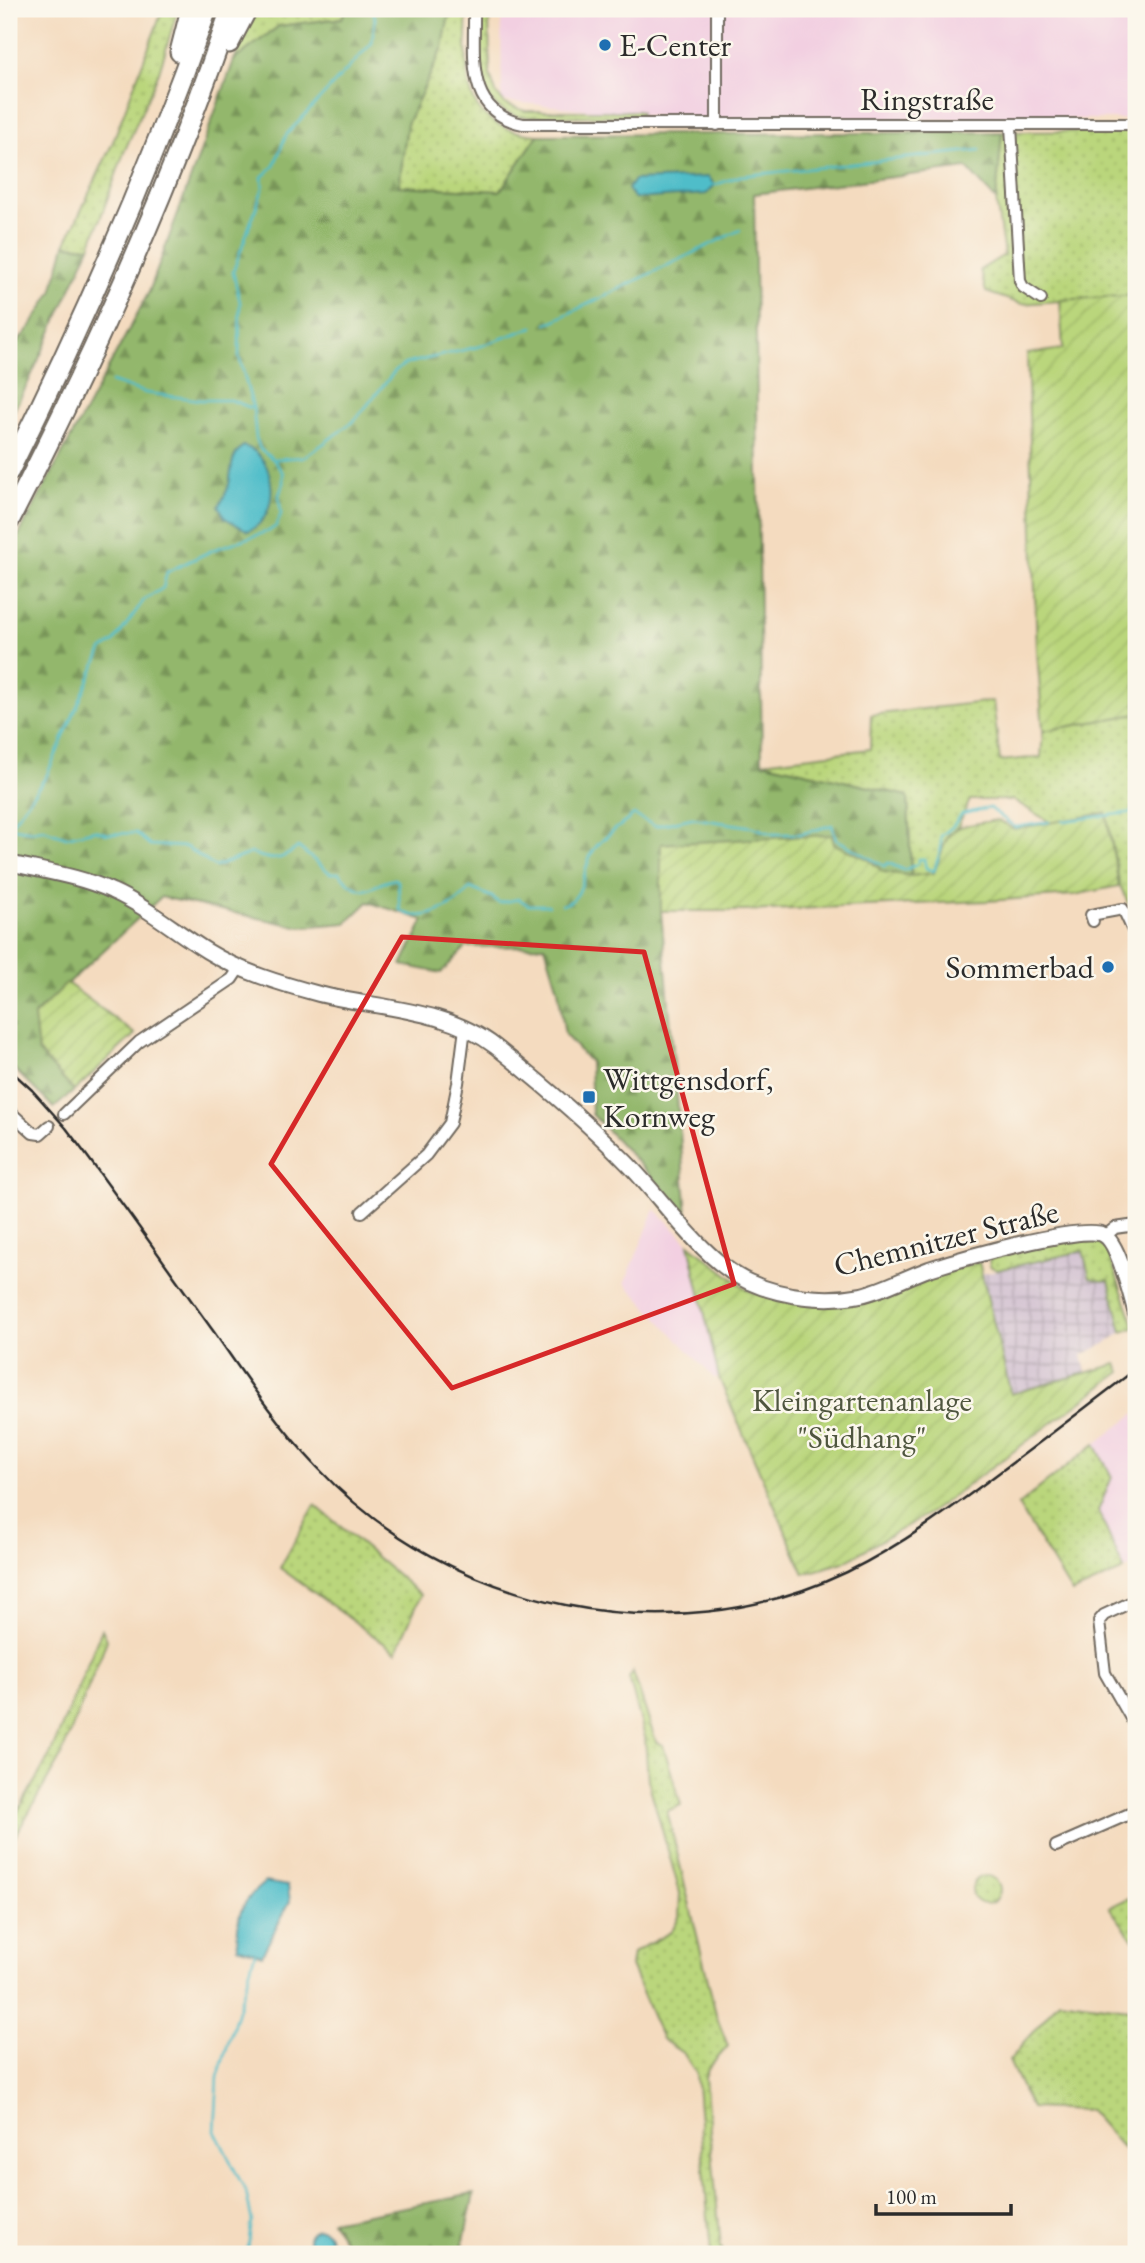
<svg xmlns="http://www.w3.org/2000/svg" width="1145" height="2263" font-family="'EB Garamond',serif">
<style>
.built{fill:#f2cfe1}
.industrial{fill:url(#industrial-grid)}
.grass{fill:url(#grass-dots);stroke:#728054;stroke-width:2}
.forest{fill:url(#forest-firs);stroke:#5f714c;stroke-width:2}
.garden{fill:url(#garden-furrows);stroke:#728054;stroke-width:2}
.water{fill:#50bdc9;stroke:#3e747a;stroke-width:2}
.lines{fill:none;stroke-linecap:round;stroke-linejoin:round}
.stream{stroke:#50bdc9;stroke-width:2.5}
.minor-casing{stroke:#71695f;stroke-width:14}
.tertiary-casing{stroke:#71695f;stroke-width:18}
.motorway-casing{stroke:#71695f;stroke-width:23}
.minor{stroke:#fff;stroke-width:10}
.tertiary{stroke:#fff;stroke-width:14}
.motorway{stroke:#fff;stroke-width:19}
.rail{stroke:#2b2b2b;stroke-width:2.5}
.marked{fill:none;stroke:#d62828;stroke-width:5;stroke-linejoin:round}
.poi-dot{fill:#1f6fb2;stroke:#fbf7ec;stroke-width:2.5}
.labels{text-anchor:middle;stroke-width:5;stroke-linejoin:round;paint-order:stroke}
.poi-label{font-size:32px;fill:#2b2b2b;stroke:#fbf7ec;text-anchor:start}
.street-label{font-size:32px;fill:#2b2b2b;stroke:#fbf7ec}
.park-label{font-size:32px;fill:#4f563f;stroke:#fbf7ec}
</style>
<defs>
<pattern id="industrial-grid" width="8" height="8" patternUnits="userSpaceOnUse" patternTransform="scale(1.75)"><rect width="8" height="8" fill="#cfbdcf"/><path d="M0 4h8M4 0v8" fill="none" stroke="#a89aa8"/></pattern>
<pattern id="grass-dots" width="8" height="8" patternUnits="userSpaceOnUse" patternTransform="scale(1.75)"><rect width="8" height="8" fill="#bad67c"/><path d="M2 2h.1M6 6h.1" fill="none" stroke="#a0b86b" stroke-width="1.8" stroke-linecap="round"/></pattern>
<pattern id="forest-firs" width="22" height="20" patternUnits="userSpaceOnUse" patternTransform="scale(1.75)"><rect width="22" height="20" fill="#93b76c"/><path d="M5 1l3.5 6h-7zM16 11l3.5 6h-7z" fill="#789559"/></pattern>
<pattern id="garden-furrows" width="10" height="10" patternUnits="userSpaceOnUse" patternTransform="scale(1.75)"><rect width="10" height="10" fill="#bad67c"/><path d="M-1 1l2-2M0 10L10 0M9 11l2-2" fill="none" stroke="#a0b86b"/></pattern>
</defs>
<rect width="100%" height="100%" fill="#fbf7ec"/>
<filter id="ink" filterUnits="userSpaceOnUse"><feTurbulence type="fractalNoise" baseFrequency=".0143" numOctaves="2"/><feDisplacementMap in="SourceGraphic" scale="14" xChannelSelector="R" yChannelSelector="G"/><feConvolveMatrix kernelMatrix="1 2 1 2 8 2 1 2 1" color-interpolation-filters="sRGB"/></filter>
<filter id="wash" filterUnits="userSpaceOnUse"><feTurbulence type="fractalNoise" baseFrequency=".00686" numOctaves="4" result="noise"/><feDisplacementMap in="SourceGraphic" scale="28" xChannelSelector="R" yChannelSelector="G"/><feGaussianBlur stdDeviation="1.57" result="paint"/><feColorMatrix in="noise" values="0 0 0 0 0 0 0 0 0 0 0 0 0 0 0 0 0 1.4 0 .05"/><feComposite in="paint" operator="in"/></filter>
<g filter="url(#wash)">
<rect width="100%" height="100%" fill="#f4dbbf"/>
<g class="built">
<polygon points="501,9 1136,9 1136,119 685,119 502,101"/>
<polygon points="655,1209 689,1244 719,1378 714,1378 625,1283"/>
<polygon points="1136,1413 1136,1565 1124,1570 1098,1511 1112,1477 1095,1444"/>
</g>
<polygon class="industrial" points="1083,1251 1090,1278 1109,1280 1122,1332 1107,1343 1082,1355 1086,1373 1011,1394 982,1274"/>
<g class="grass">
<polygon points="163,9 178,9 159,72 125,150 90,247 65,245 112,144"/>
<polygon points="257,9 346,9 342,18 279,26 234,60"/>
<path d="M450,9H466C468,74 454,127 538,135L500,191L398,186L407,124L443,47Z"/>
<path d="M480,9H489L490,75L496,93L505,104L525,111H638L641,112L640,116L519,117C510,114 501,111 494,104C472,81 480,38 480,9Z"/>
<polygon points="1136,131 1136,295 1021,304 986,292 980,270 1004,255 996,200 1002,132"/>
<polygon points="993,701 1000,761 1041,757 1043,731 1136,714 1136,919 1120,886 1106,813 1053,824 1013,800 970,800 958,826 947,836 934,874 911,876 908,796 762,762 870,749 871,715"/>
<polygon points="1075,1238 1095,1240 1107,1249 1135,1328 1122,1332 1109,1280 1102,1281 1090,1278 1083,1251 997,1270 990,1266 989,1260 992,1258"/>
<polygon points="1095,1444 1112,1477 1098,1511 1124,1570 1072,1593 1018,1505"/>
<polygon points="315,1505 421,1595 396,1652 280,1568"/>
<polygon points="102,1629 107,1640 61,1756 9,1847 9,1827 50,1755"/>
<polygon points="633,1672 656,1742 663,1745 681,1805 667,1811 717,2018 728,2046 708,2069 705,2078 721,2247 724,2254 711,2254 696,2073 684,2054 662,2039 631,1966 633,1953 671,1932 679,1917 680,1893 648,1780 645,1737 629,1678"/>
<circle cx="986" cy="1890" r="14"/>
<polygon points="1136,1895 1136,1943 1109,1907"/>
<polygon points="1059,2000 1136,2010 1136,2163 1089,2110 1031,2108 1009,2061"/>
</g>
<g class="forest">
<polygon points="346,9 450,9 443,47 407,124 399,186 500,191 538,135 1002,132 996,200 967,168 754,194 762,762 908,796 911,876 883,872 868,859 833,844 831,835 662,844 661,911 687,1214 592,1114 590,1062 565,1035 558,989 545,946 466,947 441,973 402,965 424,920 368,902 346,923 300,927 161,897 34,1015 38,1051 74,1091 54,1108 9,1064 9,553 149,292 234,60 279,26 342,18"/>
<polygon points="65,245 90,247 27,385 9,420 9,352 31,326 52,292"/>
<polygon points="474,2194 461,2254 336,2254 348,2246 331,2221"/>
</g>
<g class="garden">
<polygon points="1136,295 1136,714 1043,731 1037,651 1027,354 1063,349 1060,300"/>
<path d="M1106,813L1119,886L1074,895L987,901L745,911H661V844L832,835L834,844L868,859L883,872L911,876L934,873C952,824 946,828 998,820L1014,829Z"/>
<polygon points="67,983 135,1034 74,1091 38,1051 34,1016"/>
<polygon points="689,1244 749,1291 811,1304 842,1305 877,1296 929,1275 979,1262 1011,1394 1117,1364 1121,1372 931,1512 843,1562 804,1574 719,1378"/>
</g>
<g class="water">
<polygon points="708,177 715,185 706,194 635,199 628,189 634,180"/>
<path d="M243,446C278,454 282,518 248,531L225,518L219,506C223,499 227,492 229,484C232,469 230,457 243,446Z"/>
<path d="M265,1882L288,1886L290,1901L262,1955L238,1947C236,1916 240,1902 265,1882Z"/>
<circle cx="319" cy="2240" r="11"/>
</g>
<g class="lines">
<g class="stream">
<polyline points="715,185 740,176 980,150"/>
<polyline points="547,324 740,230"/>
<polyline points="111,382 146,393 201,400 231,400 251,408"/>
<polyline points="275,459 304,457 323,444 356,419 395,371 405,364 481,346 533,327"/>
<polyline points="1063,821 1136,812"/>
<polyline points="9,827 46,777 102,650 114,642 144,600 163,588 167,572 215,549 269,531 276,526 281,514 279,495 283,484 283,473 273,459 260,449 256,438 253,408 239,356 240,302 233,272 263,188 262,177 274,166 286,135 372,43 375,18 373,9"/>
<path d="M9,827L32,831L43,829L66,837L95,830L107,834L136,833L150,845L186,847L215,867L251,853C271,861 281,862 298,847L330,873H339C366,902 364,886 395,879L398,881L400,910C421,925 456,907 470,888L492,897L499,903L519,899L528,905H548"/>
<path d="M562,905C587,899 581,869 593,851C600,839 622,825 634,815L655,826L692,818L753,827L773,834H801L832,825L836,839L884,866L888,863L904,870L918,864L919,859H924L926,868L934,871L941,849V836L952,827L962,814L990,808L1015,827L1049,822"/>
<polyline points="247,2254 252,2221 246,2192 215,2131 218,2077 255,1953"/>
</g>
</g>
</g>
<g filter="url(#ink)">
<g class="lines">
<defs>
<g id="minor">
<path d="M474,9C475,55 464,112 523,124H1136"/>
<polyline points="717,9 717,125"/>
<polyline points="1011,126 1020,281 1023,287 1041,299"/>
<polyline points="1093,921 1091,915 1123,909 1136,937"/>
<polyline points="9,1111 33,1133 40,1134 49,1126"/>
<polyline points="64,1114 139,1042 232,979 240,967"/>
<polyline points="362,1212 426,1155 450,1123 458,1083 465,1028"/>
<polyline points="1105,1236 1115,1228 1136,1225"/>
<polyline points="1136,1600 1104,1615 1099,1621 1105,1673 1136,1727"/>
<polyline points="1056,1846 1136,1811"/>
</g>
<path id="tertiary" d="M9,863C42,871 80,876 112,891C146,906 176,932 207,951C241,972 282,984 319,994C379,1009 446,1008 496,1047C541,1083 586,1121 626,1162C662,1198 704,1262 749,1282C782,1297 825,1302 861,1295C884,1290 906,1277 929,1269C957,1260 1083,1223 1104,1235C1119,1244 1131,1297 1136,1314"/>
<g id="motorway">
<polyline points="229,43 247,9"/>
<polyline points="180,52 191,9"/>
<path d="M9,471C84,321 151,167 207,9"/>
<path d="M9,521C94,356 171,185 231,9"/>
</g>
</defs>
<use href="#minor" class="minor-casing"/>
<use href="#tertiary" class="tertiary-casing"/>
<use href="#motorway" class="motorway-casing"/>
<use href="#minor" class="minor"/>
<use href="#tertiary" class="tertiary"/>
<use href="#motorway" class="motorway"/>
<path class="rail" d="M9,1069L32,1090L66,1128C117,1195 165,1264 214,1332C246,1378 278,1426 317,1467C450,1610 670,1657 847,1572C902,1545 952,1508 1000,1472C1046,1438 1091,1403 1136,1369"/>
</g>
</g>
<path class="marked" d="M402,937L644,952L734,1284L452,1388L271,1164Z"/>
<g class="poi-dot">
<circle cx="605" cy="45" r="7"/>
<circle cx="1108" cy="967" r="7"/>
<rect x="582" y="1090" width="14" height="14" rx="3.5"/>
</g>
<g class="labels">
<g class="poi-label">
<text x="619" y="56">E-Center</text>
<text x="1094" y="978" text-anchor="end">Sommerbad</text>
<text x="603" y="1090">Wittgensdorf,<tspan x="603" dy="37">Kornweg</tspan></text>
</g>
<g class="street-label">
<text x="927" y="110">Ringstraße</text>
<text transform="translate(946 1238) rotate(-14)" y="11">Chemnitzer Straße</text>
</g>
<g class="park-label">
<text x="862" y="1411">Kleingartenanlage<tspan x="862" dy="37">"Südhang"</tspan></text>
</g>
</g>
<rect width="1145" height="2263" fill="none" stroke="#fbf7ec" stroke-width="35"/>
<path d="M876 2204v10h135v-10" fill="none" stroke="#2b2b2b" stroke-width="3.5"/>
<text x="886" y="2204" font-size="21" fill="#2b2b2b" stroke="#fbf7ec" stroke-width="5" paint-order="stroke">100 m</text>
</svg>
